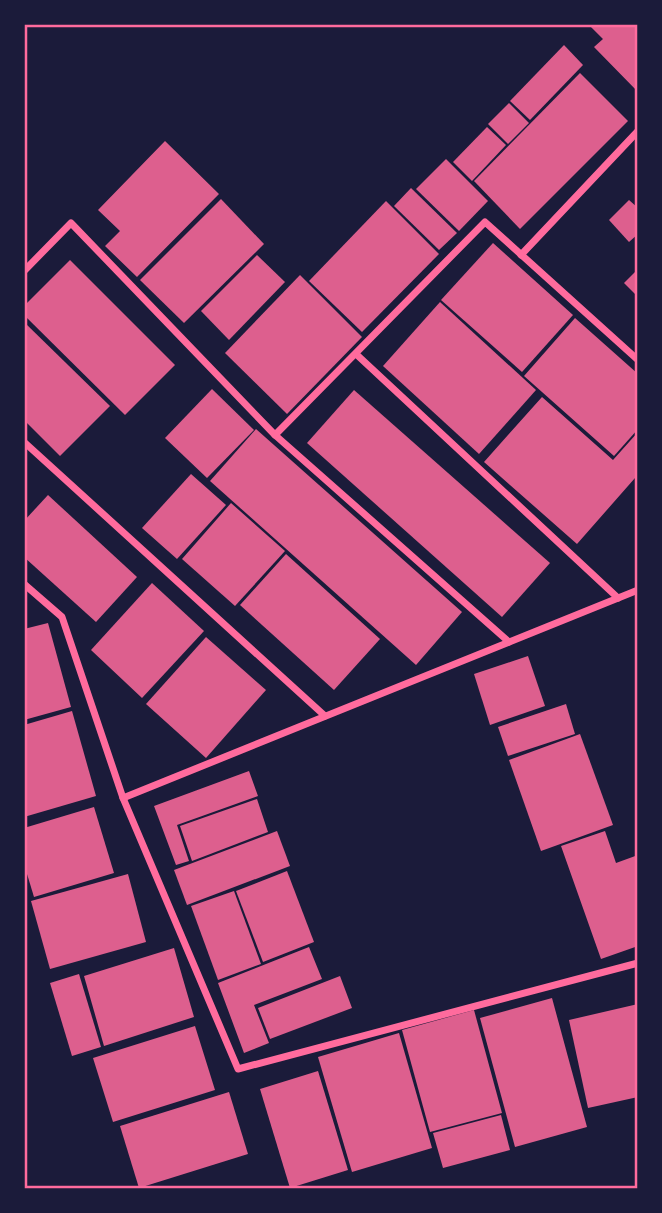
<svg xmlns="http://www.w3.org/2000/svg" width="662" height="1213" font-family="Quicksand,sans-serif">
<style>
.building{fill:#dd5f8e}
.lines{fill:none;stroke-linecap:round;stroke-linejoin:round}
.minor{stroke:#ff6b9d;stroke-width:7}
.neatline{fill:none;stroke:#ff6b9d;stroke-width:2.5}
</style>
<rect width="100%" height="100%" fill="#1b1b3a"/>
<g class="building">
<polygon points="588,24 638,24 638,92 594,47 603,39"/>
<polygon points="564,45 583,65 530,120 510,101"/>
<polygon points="580,73 628,121 520,229 474,181"/>
<polygon points="509,103 529,123 508,144 488,124"/>
<polygon points="487,127 506,145 472,181 453,162"/>
<polygon points="165,141 219,194 137,277 105,246 120,231 98,210"/>
<polygon points="446,159 488,201 459,231 416,189"/>
<polygon points="411,188 457,233 439,250 394,206"/>
<polygon points="221,199 264,244 184,323 140,280"/>
<polygon points="629,200 638,208 638,234 629,242 609,220"/>
<polygon points="386,201 439,254 362,332 309,281"/>
<polygon points="493,243 573,315 522,372 441,300"/>
<polygon points="257,255 285,282 229,340 201,311"/>
<polygon points="70,260 175,365 125,415 24,315 24,306"/>
<polygon points="638,269 638,297 624,283"/>
<polygon points="300,275 362,337 287,414 225,353"/>
<polygon points="440,302 536,390 479,454 383,366"/>
<polygon points="575,318 638,374 638,429 614,456 524,376"/>
<polygon points="24,322 110,406 60,456 24,420"/>
<polygon points="212,389 254,430 207,478 165,438"/>
<polygon points="354,390 550,563 502,617 307,443"/>
<polygon points="542,397 613,460 638,432 638,481 635,478 577,544 484,462"/>
<polygon points="256,429 462,612 416,665 210,481"/>
<polygon points="191,474 226,505 177,559 142,528"/>
<polygon points="48,495 137,577 96,622 24,557 24,521"/>
<polygon points="231,503 285,551 235,606 182,559"/>
<polygon points="286,554 380,639 334,690 240,605"/>
<polygon points="152,583 204,631 142,698 91,650"/>
<polygon points="48,623 71,707 24,720 24,629"/>
<polygon points="206,637 266,690 206,758 146,704"/>
<polygon points="528,656 545,706 490,725 474,674"/>
<polygon points="566,704 575,734 508,756 498,727"/>
<polygon points="72,711 96,796 24,817 24,725"/>
<polygon points="580,734 613,825 541,851 509,760"/>
<polygon points="249,771 258,796 177,825 189,861 176,865 154,806"/>
<polygon points="257,799 268,832 192,861 180,826"/>
<polygon points="94,807 114,873 34,897 24,864 24,828"/>
<polygon points="277,831 290,866 187,905 174,870"/>
<polygon points="605,831 616,863 638,855 638,946 601,959 561,846"/>
<polygon points="287,871 314,942 263,962 236,891"/>
<polygon points="128,874 146,942 50,969 31,901"/>
<polygon points="234,891 261,964 218,980 191,906"/>
<polygon points="309,947 322,979 254,1005 269,1043 244,1053 218,983"/>
<polygon points="174,948 194,1017 104,1046 84,976"/>
<polygon points="79,974 101,1047 72,1056 50,983"/>
<polygon points="340,976 352,1008 270,1039 258,1008"/>
<polygon points="552,998 587,1127 515,1147 480,1018"/>
<polygon points="638,1004 638,1097 588,1108 569,1020"/>
<polygon points="474,1010 502,1113 430,1132 402,1030"/>
<polygon points="195,1026 215,1090 113,1122 93,1058"/>
<polygon points="399,1033 432,1148 352,1172 318,1057"/>
<polygon points="318,1071 348,1170 290,1188 260,1089"/>
<polygon points="229,1092 248,1154 139,1188 120,1126"/>
<polygon points="501,1115 510,1150 443,1168 433,1133"/>
</g>
<g class="lines">
<g class="minor">
<polyline points="521,255 638,131"/>
<polyline points="24,271 71,223 275,435 509,642"/>
<polyline points="356,354 618,598"/>
<polyline points="275,435 485,222 638,360"/>
<polyline points="24,442 325,716"/>
<polyline points="24,584 62,617 123,798 238,1069 638,963"/>
<polyline points="123,798 638,590"/>
</g>
</g>
<rect width="662" height="1213" fill="none" stroke="#1b1b3a" stroke-width="52"/>
<rect x="26" y="26" width="610" height="1161" class="neatline"/>
</svg>
